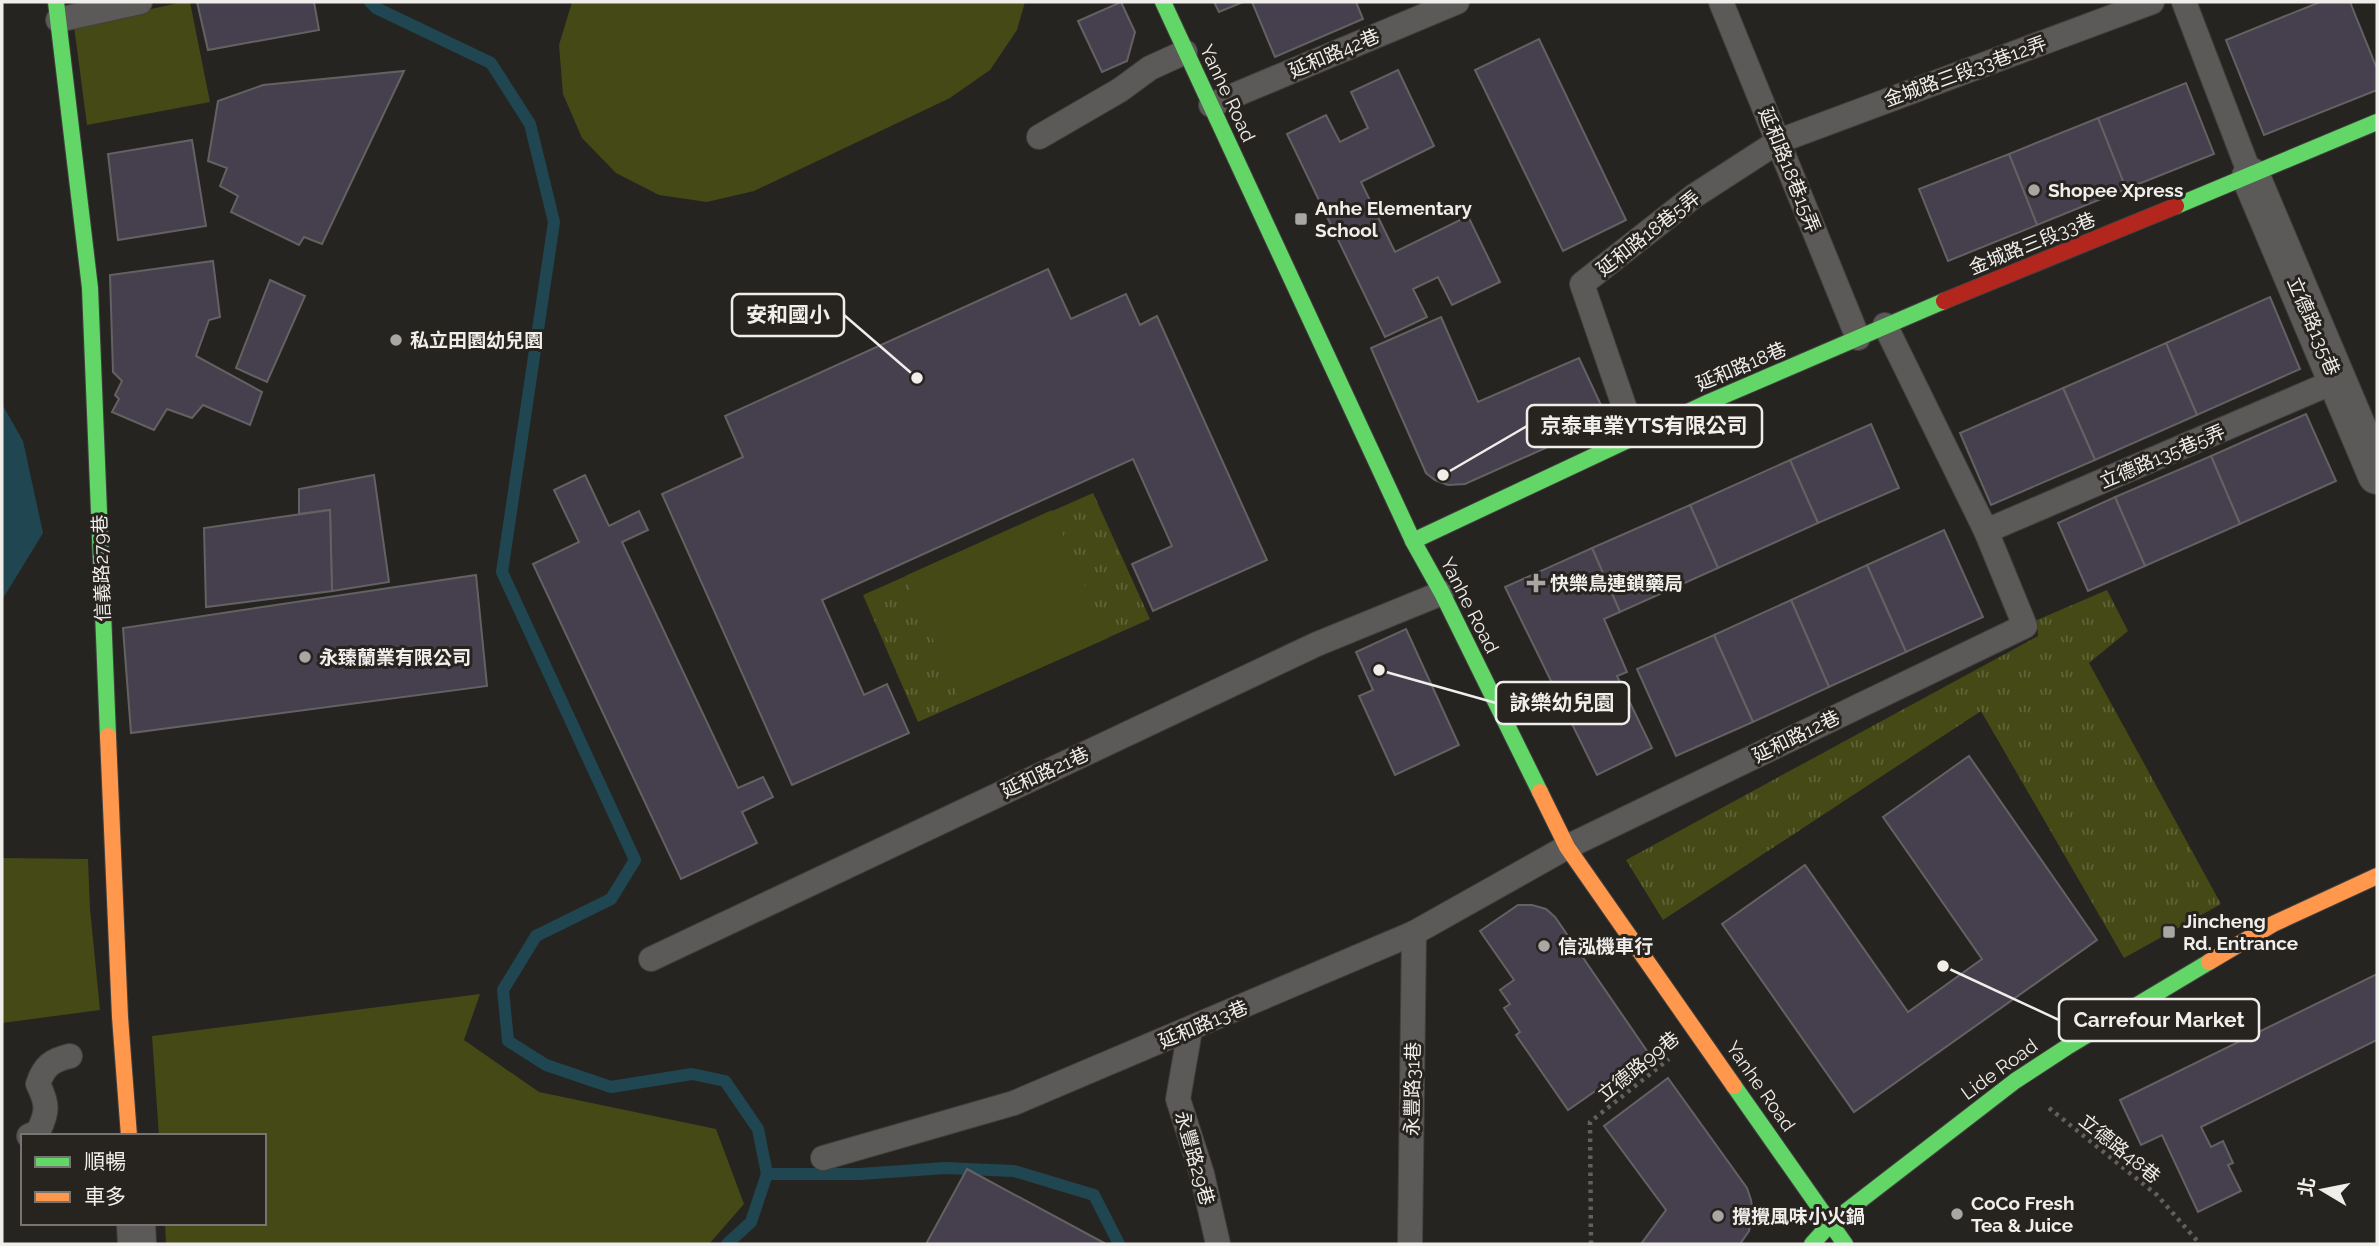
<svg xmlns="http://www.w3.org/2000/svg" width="2379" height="1246" font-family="Raleway,'Noto Sans TC',sans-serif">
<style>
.grass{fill:url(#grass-tufts)}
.garden{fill:#454916}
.water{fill:#204651}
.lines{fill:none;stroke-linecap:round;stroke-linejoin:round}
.stream{stroke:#204651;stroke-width:12}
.building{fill:#46404e;stroke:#636262;stroke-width:2}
.lane-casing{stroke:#41403e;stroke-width:26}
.street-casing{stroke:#41403e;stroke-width:40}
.fast-casing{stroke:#41403e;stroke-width:18}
.slow-casing{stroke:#41403e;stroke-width:18}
.jam-casing{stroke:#41403e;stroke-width:18}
.path{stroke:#62605f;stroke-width:4.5;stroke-dasharray:3.5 5;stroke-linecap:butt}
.lane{stroke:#5c5a58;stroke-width:24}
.street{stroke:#5c5a58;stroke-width:38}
.fast{stroke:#63d668;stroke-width:16}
.slow{stroke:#ff974d;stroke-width:16}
.jam{stroke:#b3261e;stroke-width:16}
.poi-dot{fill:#a9a7a4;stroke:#272420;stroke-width:2.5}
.labels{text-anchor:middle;stroke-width:6;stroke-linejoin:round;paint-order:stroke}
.street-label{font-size:19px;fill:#f0eeeb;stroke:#272420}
.poi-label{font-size:19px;font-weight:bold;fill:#f0eeeb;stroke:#272420;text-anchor:start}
.leader{fill:none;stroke:#f0eeeb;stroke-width:2.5}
.callout-dot{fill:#f0eeeb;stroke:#272420;stroke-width:2.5}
.callout{fill:#272420;stroke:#f0eeeb;stroke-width:2.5}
.callout-label{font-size:21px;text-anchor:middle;font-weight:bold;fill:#f0eeeb}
</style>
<defs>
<pattern id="grass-tufts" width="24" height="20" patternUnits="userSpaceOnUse" patternTransform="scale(1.75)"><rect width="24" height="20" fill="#454916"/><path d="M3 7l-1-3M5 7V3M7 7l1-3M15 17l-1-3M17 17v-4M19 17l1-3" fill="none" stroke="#606438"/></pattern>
</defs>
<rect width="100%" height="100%" fill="#262421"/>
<g class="grass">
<polygon points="1093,493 1150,619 918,722 863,595"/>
<polygon points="2107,590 2128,631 2089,663 2221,904 2124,958 1981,711 1663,920 1626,860 2038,636 2037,620"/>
</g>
<g class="garden">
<polygon points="183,2 190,2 210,102 87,125 74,26"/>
<polygon points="572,2 1025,2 1017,30 990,70 950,98 754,191 707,202 659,195 616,173 582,138 563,94 559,45"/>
<polygon points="1052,510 1108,638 961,703 905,576"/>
<polygon points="2,858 88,859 90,909 100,1010 2,1023"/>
<polygon points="480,994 464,1040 539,1092 716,1129 744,1204 709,1244 166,1244 165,1223 264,1223 264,1136 159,1136 152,1036"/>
</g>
<polygon class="water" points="2,404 23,441 43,533 2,600"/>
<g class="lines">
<g class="stream">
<polyline points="370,2 376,8 491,63 530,124 554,222 502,572 635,860 611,899 536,936 503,990 508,1041 546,1065 611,1087 692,1074 725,1081 758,1129 767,1174 751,1222 727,1244"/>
<polyline points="767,1174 860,1174 945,1168 1014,1171 1094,1195 1119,1244"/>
</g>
</g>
<g class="building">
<polygon points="197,2 314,2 319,30 208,50"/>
<polygon points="1121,2 1135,32 1127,61 1102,72 1078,21"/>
<polygon points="1214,2 1243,2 1219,12"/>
<polygon points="1252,2 1356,2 1363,19 1275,57"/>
<polygon points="2320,2 2350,2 2377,69 2377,90 2264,135 2226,40"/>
<polygon points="1539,39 1626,220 1563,251 1475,70"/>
<polygon points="1398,70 1434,146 1361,182 1395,252 1468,216 1500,282 1452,305 1438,277 1413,289 1427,317 1385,337 1287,134 1326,115 1340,142 1368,128 1351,92"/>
<polygon points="404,71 322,244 304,237 299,245 231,212 238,196 220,186 227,168 208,161 218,101 263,85"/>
<polygon points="2186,83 2214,154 2126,189 2098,118"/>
<polygon points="2098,118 2126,189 2037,225 2009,154"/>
<polygon points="192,140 206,226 118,240 108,154"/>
<polygon points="2009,154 2037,225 1948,261 1919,189"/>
<polygon points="213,261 220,317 209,320 196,356 262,392 250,425 203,405 192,418 167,409 154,430 112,412 119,399 115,395 122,381 113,372 110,275"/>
<polygon points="1048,269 1071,319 1126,294 1140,325 1157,316 1267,560 1153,611 1132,564 1172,546 1133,459 822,600 864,695 887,684 909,733 792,785 662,494 743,457 725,416"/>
<polygon points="270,280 305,296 267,382 236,368"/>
<polygon points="2270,297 2300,369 2197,415 2166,343"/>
<polygon points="1441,317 1478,402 1579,358 1608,420 1465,484 1448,485 1435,480 1426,473 1371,348"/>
<polygon points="2166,343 2197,415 2095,460 2063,388"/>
<polygon points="2063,388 2095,460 1991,505 1960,433"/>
<polygon points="2306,414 2336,481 2240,524 2211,456"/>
<polygon points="1871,424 1899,488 1818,523 1790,460"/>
<polygon points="2211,456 2240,524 2145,566 2115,497"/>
<polygon points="1790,460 1818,523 1718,568 1690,505"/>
<polygon points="374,475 389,582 332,591 330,510 299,514 299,489"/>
<polygon points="585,475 609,526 639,511 648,530 622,542 738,788 763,777 773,797 742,812 757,843 681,879 533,564 579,542 554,490"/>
<polygon points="2115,497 2145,566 2088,591 2058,523"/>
<polygon points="1690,505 1718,568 1620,612 1592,548"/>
<polygon points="330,510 332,591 206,607 204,528"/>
<polygon points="1944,530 1983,617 1906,652 1867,565"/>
<polygon points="1592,548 1620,612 1604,619 1627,672 1617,676 1652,748 1597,775 1505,587"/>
<polygon points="1867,565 1906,652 1829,687 1791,600"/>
<polygon points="476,575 487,686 131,733 123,628"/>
<polygon points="1791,600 1829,687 1753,722 1714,635"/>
<polygon points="1406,629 1459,745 1395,775 1359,696 1373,690 1356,652"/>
<polygon points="1714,635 1753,722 1676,756 1637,669"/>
<polygon points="1969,756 2097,940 1854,1112 1722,924 1805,865 1908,1012 1982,959 1883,817"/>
<polygon points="1518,905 1532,905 1546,909 1555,917 1656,1064 1635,1079 1627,1069 1568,1110 1516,1035 1520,1032 1504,1008 1510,1004 1500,990 1514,980 1480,931"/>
<polygon points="2377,974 2377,1040 2201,1127 2211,1147 2223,1141 2233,1163 2228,1165 2241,1191 2198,1212 2162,1135 2141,1145 2120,1100"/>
<polygon points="1668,1078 1747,1188 1751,1200 1753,1213 1749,1231 1740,1244 1641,1244 1666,1210 1604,1126"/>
<polygon points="967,1169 1106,1244 926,1244"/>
</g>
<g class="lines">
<defs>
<g id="lane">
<polyline points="1721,2 1858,338"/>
<polyline points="2184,2 2251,177"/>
<polyline points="58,20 140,2"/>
<polyline points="1211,105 1457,2"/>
<polyline points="1039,137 1120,90 1150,68 1185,52"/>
<polyline points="1634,435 1582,284 1694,196 1779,141 2152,2"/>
<polyline points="1986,531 2338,380"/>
<polyline points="651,959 1317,644 1442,593"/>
<polyline points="1190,1030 1178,1099 1202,1174 1218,1244"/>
<path d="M29,1136L38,1132C48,1112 48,1104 38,1084C44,1066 52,1060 70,1056"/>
<polyline points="823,1158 1014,1103 1414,933 1567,847 2025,626 1986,531 1885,325"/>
<polyline points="1410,1244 1414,933"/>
</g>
<g id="street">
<polyline points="2251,177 2377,475"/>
<polyline points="136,1223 137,1244"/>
</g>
<g id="fast">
<polyline points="56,2 90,288 108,736"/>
<polyline points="1163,2 1413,541 1442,593 1540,792"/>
<polyline points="2176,206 2377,122"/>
<polyline points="1413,541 1709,402 1944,301"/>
<polyline points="1734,1086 1845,1244"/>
<polyline points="1812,1244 1831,1223 2015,1081 2067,1047 2209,962"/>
</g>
<g id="slow">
<polyline points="108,736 120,1017 129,1136"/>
<polyline points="1540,792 1567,847 1734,1086"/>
<polyline points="2209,962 2273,924 2377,876"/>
</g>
<polyline id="jam" points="1944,301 2176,206"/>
</defs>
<use href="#lane" class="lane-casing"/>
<use href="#street" class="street-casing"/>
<use href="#fast" class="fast-casing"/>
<use href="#slow" class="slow-casing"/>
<use href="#jam" class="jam-casing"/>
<g class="path">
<polyline points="2049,1108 2157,1195 2200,1244"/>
<polyline points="1591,1244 1590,1122 1669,1059"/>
</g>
<use href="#lane" class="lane"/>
<use href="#street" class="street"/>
<use href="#fast" class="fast"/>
<use href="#slow" class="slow"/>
<use href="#jam" class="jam"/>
</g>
<g class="poi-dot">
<circle cx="2034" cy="190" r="7"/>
<rect x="1294" y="212" width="14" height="14" rx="3.5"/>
<circle cx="396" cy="340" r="7"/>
<path d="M1532.5 572.5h7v7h7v7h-7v7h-7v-7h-7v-7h7z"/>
<circle cx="305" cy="657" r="7"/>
<rect x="2162" y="925" width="14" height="14" rx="3.5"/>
<circle cx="1544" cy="946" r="7"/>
<circle cx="1957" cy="1214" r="7"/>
<circle cx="1718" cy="1216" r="7"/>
</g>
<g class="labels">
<g class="street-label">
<text transform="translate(1334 53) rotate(-23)" y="7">延和路42巷</text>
<text transform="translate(1965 71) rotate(-20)" y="7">金城路三段33巷12弄</text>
<text transform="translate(1228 93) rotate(65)" y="7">Yanhe Road</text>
<text transform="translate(1790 170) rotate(68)" y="7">延和路18巷15弄</text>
<text transform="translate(1648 233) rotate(-38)" y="7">延和路18巷5弄</text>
<text transform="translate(2032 243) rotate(-22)" y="7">金城路三段33巷</text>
<text transform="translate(2314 326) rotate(67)" y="7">立德路135巷</text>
<text transform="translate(1741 366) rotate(-23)" y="7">延和路18巷</text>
<text transform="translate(2162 456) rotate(-23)" y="7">立德路135巷5弄</text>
<text transform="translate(101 568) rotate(-92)" y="7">信義路279巷</text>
<text transform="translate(1470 605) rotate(63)" y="7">Yanhe Road</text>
<text transform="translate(1796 736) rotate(-26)" y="7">延和路12巷</text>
<text transform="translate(1045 772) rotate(-25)" y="7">延和路21巷</text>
<text transform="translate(1203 1024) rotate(-23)" y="7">延和路13巷</text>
<text transform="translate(1638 1066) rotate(-39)" y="7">立德路99巷</text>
<text transform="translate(1999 1069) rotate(-36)" y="7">Lide Road</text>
<text transform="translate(1761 1086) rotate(55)" y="7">Yanhe Road</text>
<text transform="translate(1412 1089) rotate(-89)" y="7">永豐路31巷</text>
<text transform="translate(2120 1148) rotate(39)" y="7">立德路48巷</text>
<text transform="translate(1195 1158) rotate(74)" y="7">永豐路29巷</text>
</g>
<g class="poi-label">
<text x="2048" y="197">Shopee Xpress</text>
<text x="1315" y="215">Anhe Elementary<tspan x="1315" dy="22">School</tspan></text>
<text x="410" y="347">私立田園幼兒園</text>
<text x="1550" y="590">快樂鳥連鎖藥局</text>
<text x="319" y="664">永臻蘭業有限公司</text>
<text x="2183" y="928">Jincheng<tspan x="2183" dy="22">Rd. Entrance</tspan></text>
<text x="1558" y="953">信泓機車行</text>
<text x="1971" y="1210">CoCo Fresh<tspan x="1971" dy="22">Tea &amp; Juice</tspan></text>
<text x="1732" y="1223">攪攪風味小火鍋</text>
</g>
</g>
<path class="leader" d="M917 378L844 315M1443 475L1527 426M1379 670L1496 703M1943 966L2059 1020"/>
<g class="callout-dot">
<circle cx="917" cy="378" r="7"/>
<circle cx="1443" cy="475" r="7"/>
<circle cx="1379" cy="670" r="7"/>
<circle cx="1943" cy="966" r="7"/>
</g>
<g class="callout">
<rect x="732" y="294" width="112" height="42" rx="7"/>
<rect x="1527" y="405" width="235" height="42" rx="7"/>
<rect x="1496" y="682" width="133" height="42" rx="7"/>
<rect x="2059" y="999" width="200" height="42" rx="7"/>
</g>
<g class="callout-label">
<text x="788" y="322">安和國小</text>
<text x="1644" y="433">京泰車業YTS有限公司</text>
<text x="1562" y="710">詠樂幼兒園</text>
<text x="2159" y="1027">Carrefour Market</text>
</g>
<rect width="2379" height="1246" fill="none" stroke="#f0eeeb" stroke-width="7"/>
<rect x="21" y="1134" width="245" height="91" fill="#272420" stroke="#777571" stroke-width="2"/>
<rect x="35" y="1157" width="35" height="10" fill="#63d668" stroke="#777571" stroke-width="2"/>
<text x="84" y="1169" font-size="21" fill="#f0eeeb">順暢</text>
<rect x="35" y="1192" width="35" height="10" fill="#ff974d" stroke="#777571" stroke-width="2"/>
<text x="84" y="1204" font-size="21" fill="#f0eeeb">車多</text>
<g transform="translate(2323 1190) rotate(280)" stroke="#272420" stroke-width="5" paint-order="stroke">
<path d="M0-5L12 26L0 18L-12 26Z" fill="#f0eeeb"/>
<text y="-10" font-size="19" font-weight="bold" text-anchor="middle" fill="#f0eeeb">北</text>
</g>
</svg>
